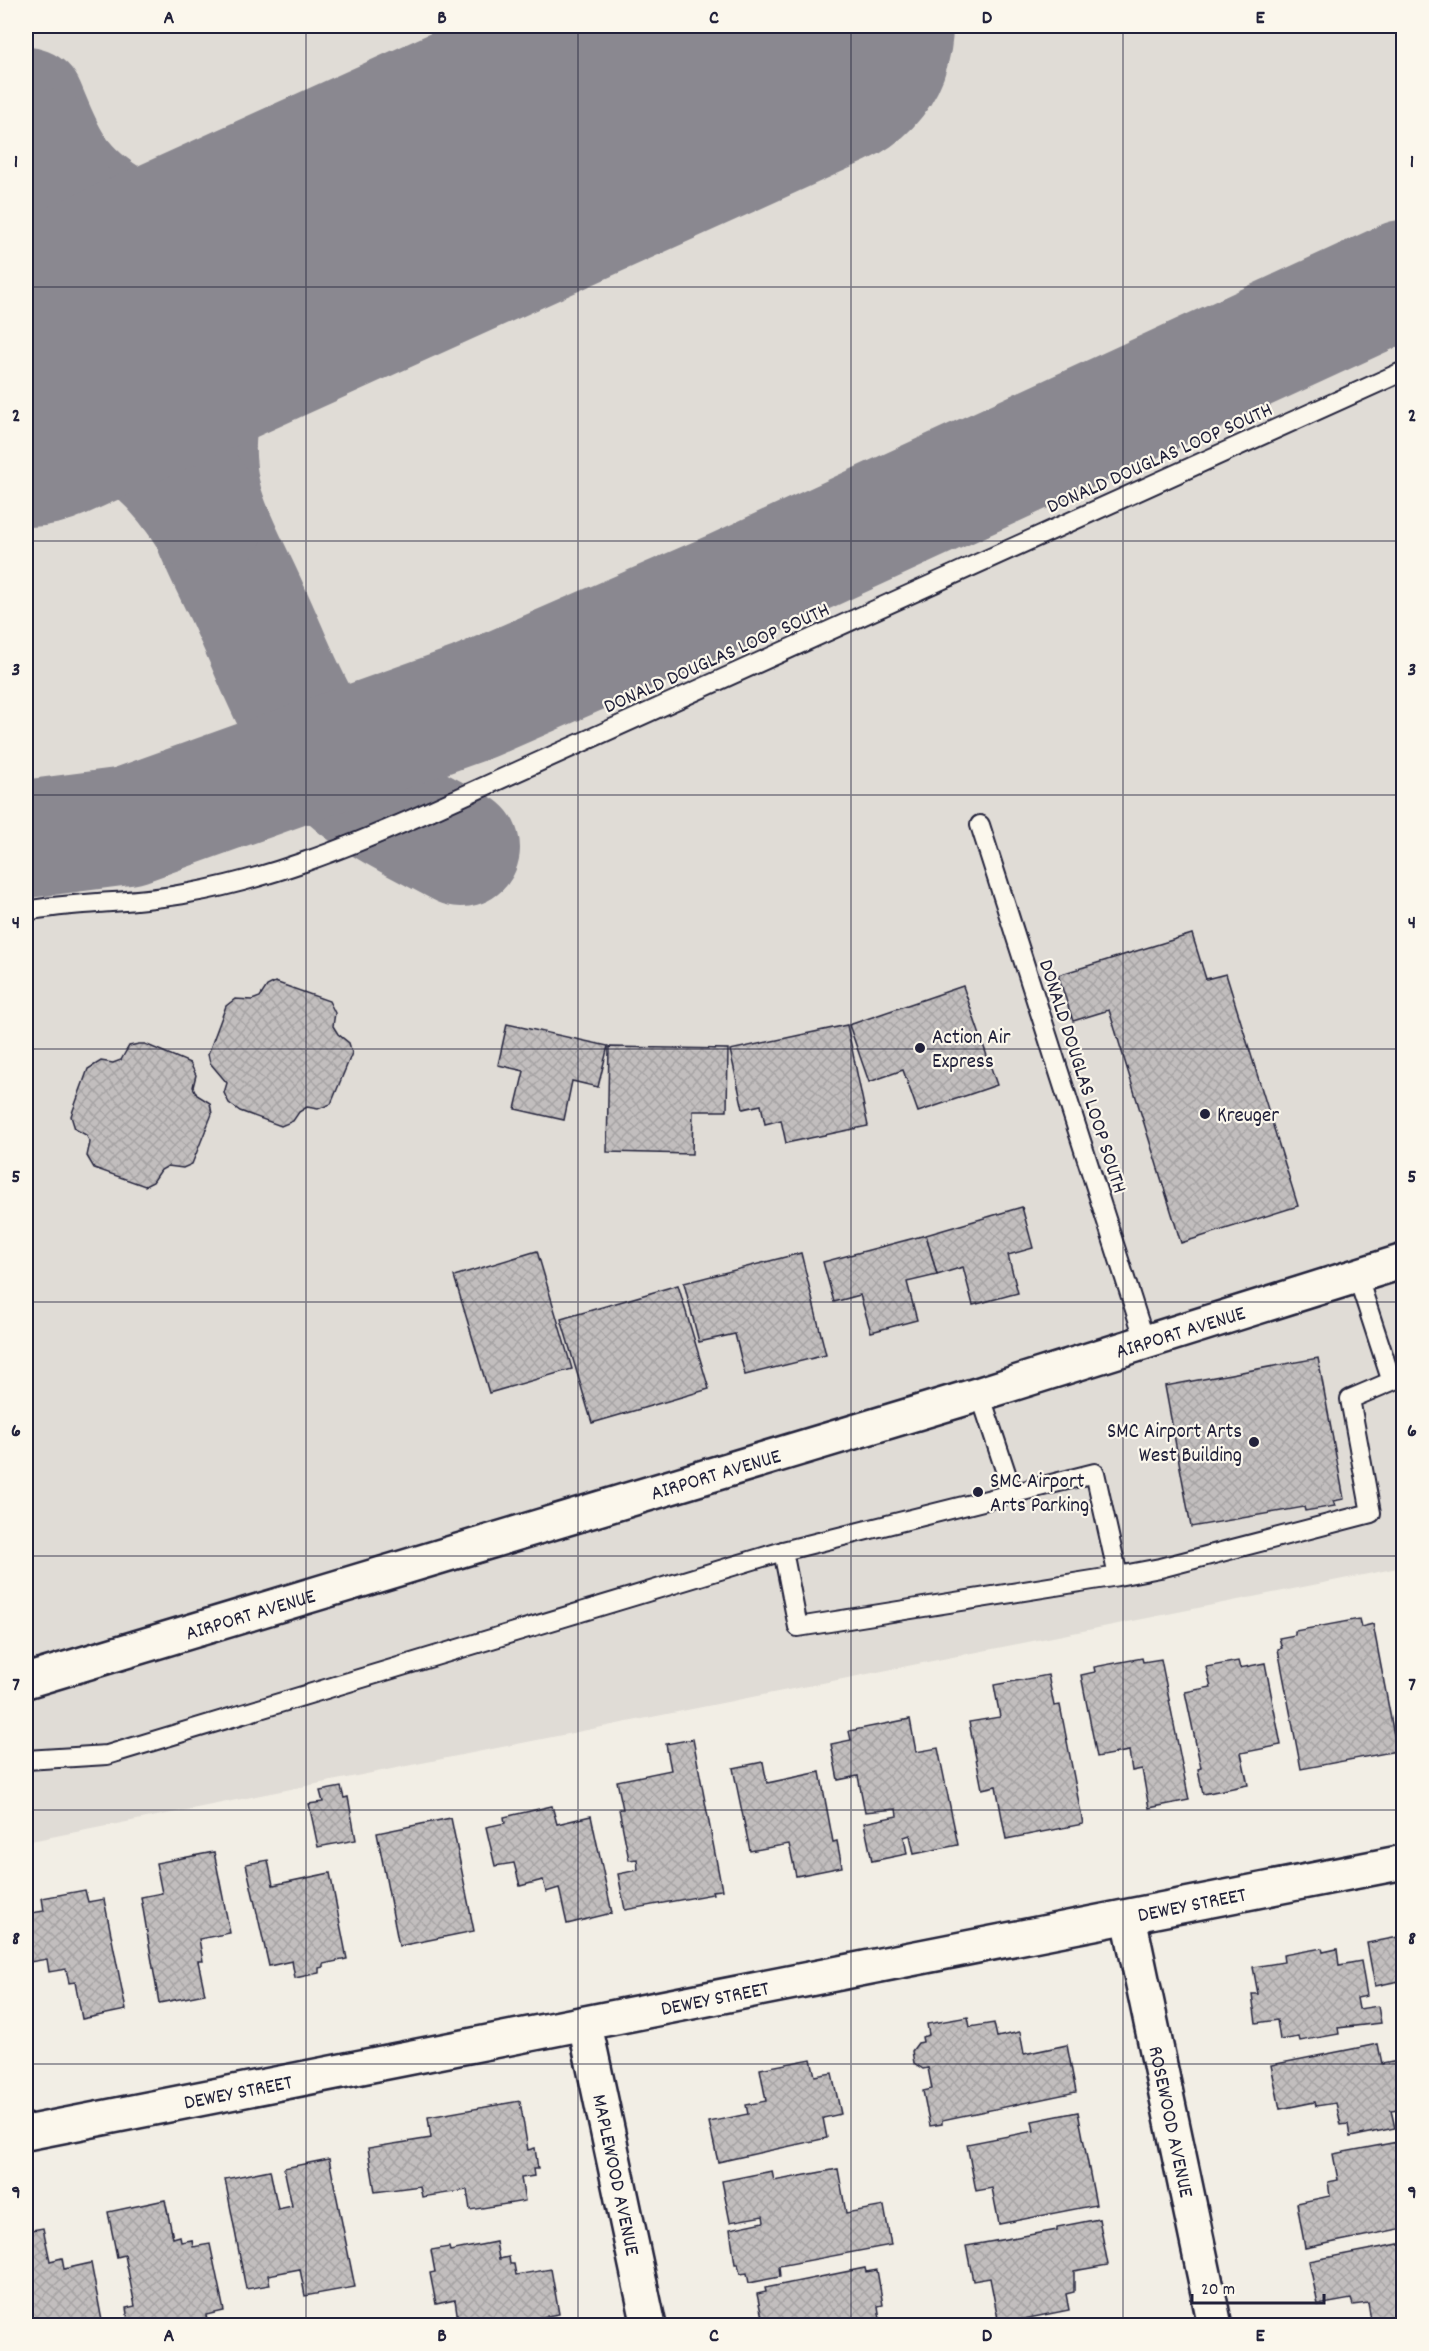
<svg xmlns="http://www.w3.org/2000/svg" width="1429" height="2351" font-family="Dekko,sans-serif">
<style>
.built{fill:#e0dcd6}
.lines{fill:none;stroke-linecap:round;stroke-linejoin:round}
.taxiway{stroke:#8a8890;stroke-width:118}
.runway{stroke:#8a8890;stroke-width:296}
.building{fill:url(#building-cross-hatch);stroke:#22223b;stroke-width:1.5}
.service-casing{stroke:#22223b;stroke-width:22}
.minor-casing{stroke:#22223b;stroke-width:38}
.tertiary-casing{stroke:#22223b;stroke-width:38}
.service{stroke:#fbf7ec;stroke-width:18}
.minor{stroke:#fbf7ec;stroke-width:33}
.tertiary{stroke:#fbf7ec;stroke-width:33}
.grid{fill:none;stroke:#22223b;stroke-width:1.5;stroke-opacity:0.55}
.poi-dot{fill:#22223b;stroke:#fbf7ec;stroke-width:2}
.labels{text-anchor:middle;stroke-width:4.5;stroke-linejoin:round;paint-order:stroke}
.street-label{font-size:21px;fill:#22223b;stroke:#fbf7ec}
.poi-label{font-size:21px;fill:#22223b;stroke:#fbf7ec;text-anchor:start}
.neatline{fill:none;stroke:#22223b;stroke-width:2}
.grid-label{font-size:20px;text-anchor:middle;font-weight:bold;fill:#22223b}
</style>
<defs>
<pattern id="building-cross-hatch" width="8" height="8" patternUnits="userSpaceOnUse" patternTransform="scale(1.5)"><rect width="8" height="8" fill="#c2bebe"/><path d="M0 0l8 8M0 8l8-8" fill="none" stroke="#a6a3a4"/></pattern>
</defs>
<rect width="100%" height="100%" fill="#f2eee5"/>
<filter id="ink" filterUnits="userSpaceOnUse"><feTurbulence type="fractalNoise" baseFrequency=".0167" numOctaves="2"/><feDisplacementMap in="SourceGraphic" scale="12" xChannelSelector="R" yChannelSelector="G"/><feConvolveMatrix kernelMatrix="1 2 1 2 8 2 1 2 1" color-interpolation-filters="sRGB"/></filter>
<g filter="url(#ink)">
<polygon class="built" points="26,26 1403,26 1403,1567 26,1842"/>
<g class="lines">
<g class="taxiway">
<path d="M26,106C35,127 43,149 56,168C71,190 94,209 117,222C188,262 245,256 322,244"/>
<path d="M322,244C300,262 274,278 255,298C201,351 182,447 209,518C220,549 237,579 250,609C278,668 298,735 348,780C378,807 425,828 461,848"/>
<path d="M26,324C32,312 40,299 44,286C61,241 54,194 44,148"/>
<path d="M26,408C114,416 160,441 208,517"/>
<polyline points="26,839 127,826 473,702 732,589 1404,279"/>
</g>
<polyline class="runway" points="26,379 805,26"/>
</g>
<g class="building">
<polygon points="1192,934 1206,979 1226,974 1298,1206 1181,1243 1109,1010 1073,1021 1058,975"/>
<polygon points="275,982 329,1001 335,1013 333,1026 338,1034 349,1043 352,1053 331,1104 318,1109 307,1107 299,1112 293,1121 281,1126 240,1111 229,1103 224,1093 227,1083 210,1063 208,1054 226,1006 235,999 252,1000 260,997 267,986"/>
<polygon points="963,986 997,1085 918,1112 903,1070 869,1082 849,1025"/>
<polygon points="507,1024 608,1046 598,1087 572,1081 564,1120 515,1109 524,1071 498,1065"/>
<polygon points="847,1025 868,1126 786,1143 781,1120 765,1124 761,1105 743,1109 730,1050"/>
<polygon points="139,1044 145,1044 190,1063 196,1075 193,1087 197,1095 210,1103 212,1114 192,1164 183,1168 168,1166 161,1170 153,1182 145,1186 94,1168 87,1156 90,1142 86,1135 75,1129 71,1116 88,1069 101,1061 113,1063 121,1060 129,1046"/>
<polygon points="609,1047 728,1049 727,1111 693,1111 692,1154 607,1152"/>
<polygon points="1022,1207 1033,1248 1008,1255 1018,1293 973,1305 963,1267 937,1275 926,1235"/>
<polygon points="926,1235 937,1275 907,1282 917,1320 871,1332 860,1295 834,1302 823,1262"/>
<polygon points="537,1251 572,1369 489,1393 454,1276"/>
<polygon points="801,1253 826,1355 745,1375 735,1334 699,1342 684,1283"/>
<polygon points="678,1285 709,1389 592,1423 561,1319"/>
<polygon points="1318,1358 1344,1499 1333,1501 1335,1506 1305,1511 1304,1507 1191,1527 1165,1386"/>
<polygon points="1359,1619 1361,1627 1373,1624 1397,1751 1301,1769 1278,1649 1282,1648 1279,1638 1295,1635 1295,1631"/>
<polygon points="1142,1658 1143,1662 1161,1659 1189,1800 1149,1808 1142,1769 1132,1771 1129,1751 1097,1757 1081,1675 1095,1672 1094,1667"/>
<polygon points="1238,1661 1240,1668 1265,1663 1281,1745 1241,1753 1248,1785 1203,1794 1198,1769 1201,1768 1185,1692 1211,1687 1206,1667"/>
<polygon points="1048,1675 1054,1706 1060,1705 1083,1824 1006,1839 996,1786 982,1789 969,1722 1000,1717 994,1685"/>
<polygon points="910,1719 916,1752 938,1748 958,1845 914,1854 910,1835 904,1837 907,1854 872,1861 864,1823 897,1816 896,1809 865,1812 858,1776 838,1780 831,1744 851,1740 849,1731"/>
<polygon points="693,1739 722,1890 712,1891 713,1894 625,1910 618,1874 638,1870 637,1859 629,1860 619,1809 623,1809 617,1781 671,1770 666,1744"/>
<polygon points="763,1762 767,1783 820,1772 833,1842 837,1841 842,1867 796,1876 789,1844 750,1851 733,1768"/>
<polygon points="341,1787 344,1798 348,1797 356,1840 318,1847 309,1804 323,1802 320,1791"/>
<polygon points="552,1806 557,1824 591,1816 612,1913 567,1924 559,1888 546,1892 543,1880 520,1886 514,1863 495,1866 486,1827 505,1823 504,1817"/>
<polygon points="451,1818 474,1931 399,1946 377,1833"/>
<polygon points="214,1852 230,1933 199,1939 203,1961 198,1961 205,1994 159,2003 141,1897 162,1893 156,1863"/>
<polygon points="268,1860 273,1885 330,1873 347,1959 323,1964 323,1967 319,1968 319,1973 295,1978 292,1961 269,1966 246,1864"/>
<polygon points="85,1890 88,1902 104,1899 126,2010 82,2019 75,1982 69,1983 66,1969 49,1972 47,1959 30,1962 26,1937 26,1914 44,1911 42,1898"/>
<polygon points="1404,1936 1404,1980 1375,1986 1367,1943"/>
<polygon points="1322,1948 1323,1952 1337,1949 1339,1965 1361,1961 1367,1996 1357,1998 1359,2009 1378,2006 1381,2023 1338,2028 1339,2034 1300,2041 1299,2037 1280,2040 1277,2020 1256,2023 1252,1994 1258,1994 1253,1967 1284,1962 1283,1955"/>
<polygon points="968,2017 970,2027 994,2023 997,2037 1020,2032 1024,2054 1067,2045 1076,2092 942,2120 942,2124 930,2126 923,2091 932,2089 928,2068 923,2069 914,2063 912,2051 918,2043 923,2042 922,2037 929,2035 927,2024"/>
<polygon points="1378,2044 1382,2064 1404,2060 1404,2108 1391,2110 1395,2128 1350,2137 1348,2124 1341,2125 1336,2103 1316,2106 1315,2102 1280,2109 1271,2065"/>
<polygon points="811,2059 815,2076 832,2073 841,2114 823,2118 827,2138 718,2162 709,2122 748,2114 746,2105 766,2101 760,2069"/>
<polygon points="520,2101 528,2150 535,2148 538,2169 533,2169 534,2176 521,2178 525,2201 470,2210 467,2190 422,2197 420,2186 375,2192 368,2148 431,2138 428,2117"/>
<polygon points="1078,2112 1096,2205 999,2224 992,2188 976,2191 967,2144 1034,2131 1032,2121"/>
<polygon points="1403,2141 1404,2228 1305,2248 1297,2203 1330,2196 1328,2182 1338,2180 1333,2154"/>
<polygon points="329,2159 355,2287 305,2296 300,2269 268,2275 270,2285 246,2289 225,2179 270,2170 278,2209 292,2206 284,2168"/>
<polygon points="838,2169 846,2213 884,2206 891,2245 779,2266 780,2277 749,2283 747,2273 740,2274 738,2264 735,2264 730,2229 764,2222 763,2216 730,2222 722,2181 772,2171 774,2181"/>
<polygon points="165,2200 173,2238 180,2236 181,2242 192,2240 193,2247 210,2244 224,2311 206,2315 208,2326 129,2326 126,2308 135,2306 125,2255 117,2257 108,2212"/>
<polygon points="1099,2219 1108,2265 1074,2271 1074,2292 1066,2294 1069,2310 999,2324 990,2278 973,2281 966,2246 1057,2230 1057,2227"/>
<polygon points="31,2227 32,2230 43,2228 50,2261 62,2258 64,2269 91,2263 103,2326 26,2326 26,2229"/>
<polygon points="496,2242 499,2259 509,2257 510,2264 514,2264 516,2275 551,2269 559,2314 491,2326 459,2326 455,2300 436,2304 430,2273 435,2272 431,2250 449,2247 450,2251"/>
<polygon points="1404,2243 1404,2326 1390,2323 1372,2326 1368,2303 1353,2305 1351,2299 1318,2305 1309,2261"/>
<polygon points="865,2268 866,2272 877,2270 883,2305 878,2306 881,2326 761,2326 760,2322 763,2322 757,2294 766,2292 765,2288"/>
</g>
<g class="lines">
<defs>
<g id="service">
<polyline points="980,825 1145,1341"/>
<path d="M26,911C79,901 135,904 189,893C268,879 346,848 419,816L1404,371"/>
<polyline points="1357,1275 1391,1379"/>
<polyline points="980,1394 1013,1494"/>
<polyline points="1118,1576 1095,1473 783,1551 798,1627 1118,1576 1160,1568 1371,1513 1350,1399 1404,1376"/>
<polyline points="26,1760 107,1755 783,1551"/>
</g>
<g id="minor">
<path id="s1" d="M1129,1918L1215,2326"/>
<path id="s2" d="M585,2025L649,2326"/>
<path id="s3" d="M26,2133L1404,1862"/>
</g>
<g id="tertiary">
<path id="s4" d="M26,1681L980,1394L1404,1261"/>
</g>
</defs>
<use href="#service" class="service-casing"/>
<use href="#minor" class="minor-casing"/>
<use href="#tertiary" class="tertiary-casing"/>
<use href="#service" class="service"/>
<use href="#minor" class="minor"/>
<use href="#tertiary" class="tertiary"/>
</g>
</g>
<path class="grid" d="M306,26V2326M578,26V2326M851,26V2326M1123,26V2326M26,287H1404M26,541H1404M26,795H1404M26,1049H1404M26,1302H1404M26,1556H1404M26,1810H1404M26,2064H1404"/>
<g class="poi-dot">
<circle cx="920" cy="1048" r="6"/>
<circle cx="1205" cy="1114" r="6"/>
<circle cx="1254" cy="1442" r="6"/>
<circle cx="978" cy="1492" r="6"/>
</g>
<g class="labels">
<g class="street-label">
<text transform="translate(1159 457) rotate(-24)" y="7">DONALD DOUGLAS LOOP SOUTH</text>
<text transform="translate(716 657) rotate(-24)" y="7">DONALD DOUGLAS LOOP SOUTH</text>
<text transform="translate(1084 1076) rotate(72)" y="7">DONALD DOUGLAS LOOP SOUTH</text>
<text dy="7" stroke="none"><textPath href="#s4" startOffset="1206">AIRPORT AVENUE</textPath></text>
<text dy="7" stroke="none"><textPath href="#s4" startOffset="720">AIRPORT AVENUE</textPath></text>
<text dy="7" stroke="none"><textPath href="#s4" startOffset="234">AIRPORT AVENUE</textPath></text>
<text dy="7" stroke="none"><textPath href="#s3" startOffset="1188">DEWEY STREET</textPath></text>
<text dy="7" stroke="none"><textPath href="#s3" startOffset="702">DEWEY STREET</textPath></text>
<text dy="7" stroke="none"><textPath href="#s3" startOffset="216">DEWEY STREET</textPath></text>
<text dy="7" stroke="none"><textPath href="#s1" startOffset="208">ROSEWOOD AVENUE</textPath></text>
<text dy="7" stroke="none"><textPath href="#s2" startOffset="153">MAPLEWOOD AVENUE</textPath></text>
</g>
<g class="poi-label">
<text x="932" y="1043">Action Air<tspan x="932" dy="24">Express</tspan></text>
<text x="1217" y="1121">Kreuger</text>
<text x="1242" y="1437" text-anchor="end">SMC Airport Arts<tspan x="1242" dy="24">West Building</tspan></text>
<text x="990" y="1487">SMC Airport<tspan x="990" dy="24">Arts Parking</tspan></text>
</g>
</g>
<rect width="1429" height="2351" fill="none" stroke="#fbf7ec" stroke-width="66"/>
<path d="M1192 2294v9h132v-9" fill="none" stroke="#22223b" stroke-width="3"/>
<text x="1201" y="2294" font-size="18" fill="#22223b" stroke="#fbf7ec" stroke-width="4.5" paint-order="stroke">20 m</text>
<rect x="33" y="33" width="1363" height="2285" class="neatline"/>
<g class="grid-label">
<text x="169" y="23">A</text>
<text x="442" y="23">B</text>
<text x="714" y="23">C</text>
<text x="987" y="23">D</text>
<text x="1260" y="23">E</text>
<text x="16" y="167">1</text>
<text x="1412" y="167">1</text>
<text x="16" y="421">2</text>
<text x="1412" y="421">2</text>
<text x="16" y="675">3</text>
<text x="1412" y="675">3</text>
<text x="16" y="928">4</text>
<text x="1412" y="928">4</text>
<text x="16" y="1182">5</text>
<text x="1412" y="1182">5</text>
<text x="16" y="1436">6</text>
<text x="1412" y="1436">6</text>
<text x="16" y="1690">7</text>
<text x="1412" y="1690">7</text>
<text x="16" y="1944">8</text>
<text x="1412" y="1944">8</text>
<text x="16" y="2198">9</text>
<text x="1412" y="2198">9</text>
<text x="169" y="2341">A</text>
<text x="442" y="2341">B</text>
<text x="714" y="2341">C</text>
<text x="987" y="2341">D</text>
<text x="1260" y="2341">E</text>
</g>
</svg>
